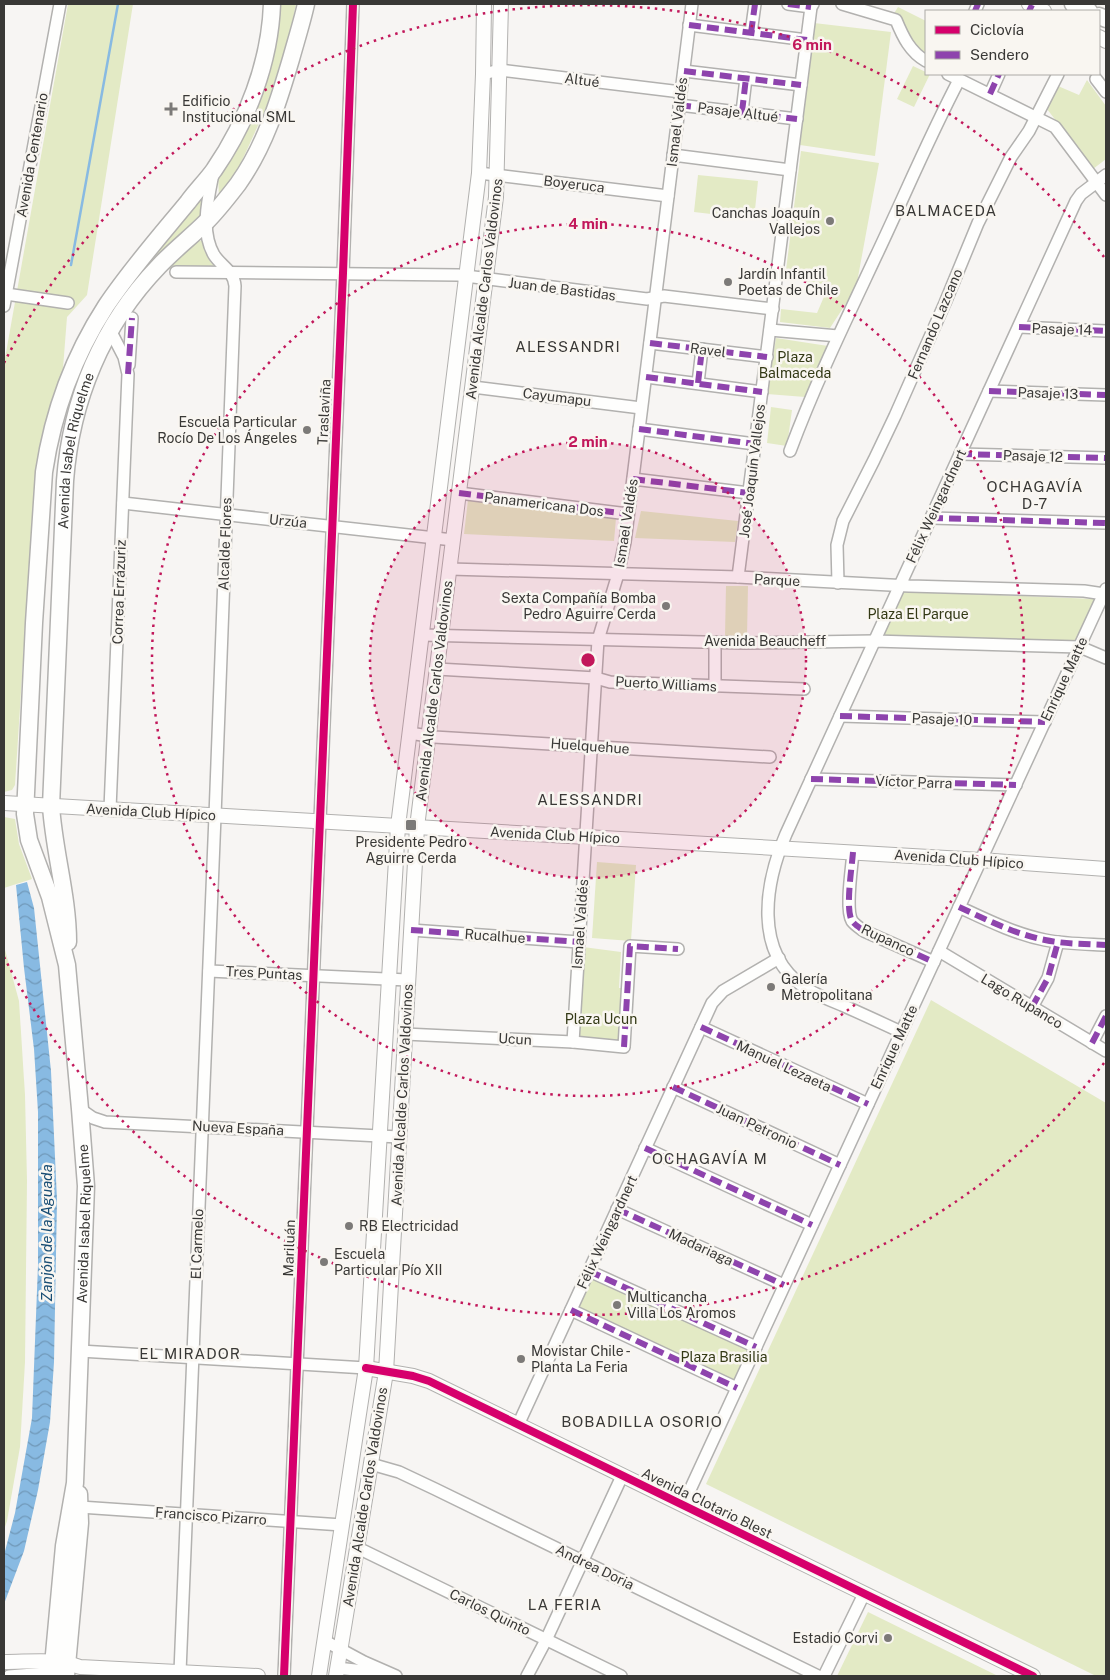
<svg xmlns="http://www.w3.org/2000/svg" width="1110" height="1680" font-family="'Public Sans',sans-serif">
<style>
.green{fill:#e3eac5}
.water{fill:url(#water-waves)}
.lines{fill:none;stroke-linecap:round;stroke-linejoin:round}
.stream{stroke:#88bae2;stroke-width:2.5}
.minor-casing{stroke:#b2b1af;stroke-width:14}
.major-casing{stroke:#b2b1af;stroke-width:16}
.highway-casing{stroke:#b2b1af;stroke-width:19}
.minor{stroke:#fefefd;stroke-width:11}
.major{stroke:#fefefd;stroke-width:14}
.highway{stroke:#fefefd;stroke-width:16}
.quiet{stroke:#8e44ad;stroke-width:6;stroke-dasharray:12 6;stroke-linecap:butt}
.cycleway-casing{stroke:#f9f6f1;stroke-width:11}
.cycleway{stroke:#d6006c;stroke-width:8}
.ring{fill:none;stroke:#c2185b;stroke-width:2.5;stroke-dasharray:2.5 5}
.poi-dot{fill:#7c7a78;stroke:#f9f6f1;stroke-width:2}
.labels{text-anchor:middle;stroke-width:5;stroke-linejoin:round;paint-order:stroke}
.street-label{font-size:14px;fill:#393836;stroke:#f9f6f1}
.poi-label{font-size:14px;fill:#393836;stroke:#f9f6f1;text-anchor:start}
.park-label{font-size:14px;fill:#333915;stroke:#f9f6f1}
.neighbourhood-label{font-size:15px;letter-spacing:1px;fill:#393836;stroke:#f9f6f1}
.water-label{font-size:15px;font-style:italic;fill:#184d74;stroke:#f9f6f1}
.centre{fill:#c2185b;stroke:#f9f6f1;stroke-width:2.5}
.ring-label{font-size:15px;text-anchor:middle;font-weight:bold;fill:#c2185b;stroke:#f9f6f1;stroke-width:5;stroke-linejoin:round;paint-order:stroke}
</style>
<defs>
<pattern id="water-waves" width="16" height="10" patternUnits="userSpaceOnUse" patternTransform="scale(1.25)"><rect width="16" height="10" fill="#88bae2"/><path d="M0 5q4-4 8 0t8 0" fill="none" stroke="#7098b8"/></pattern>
</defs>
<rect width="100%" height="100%" fill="#f7f5f3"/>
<g class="green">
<polygon points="68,4 133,4 87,295 67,317 62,381 43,434 35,476 15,785 12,790 4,792 4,364"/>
<polygon points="277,4 296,4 290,33 266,108 240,165 219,198 218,175"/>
<polygon points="898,7 926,21 926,56 914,49 893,15"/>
<polygon points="814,23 891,32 875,156 800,145"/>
<polygon points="913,66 930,74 914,107 897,99"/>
<polygon points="1087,80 1106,106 1106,159 1093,169 1047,109 1058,86 1079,95"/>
<polygon points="801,151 879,163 856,288 830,328 780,322 781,309 817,313 829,285 785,278"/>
<polygon points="698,175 758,181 754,219 694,212"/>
<polygon points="205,192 200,219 144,273 114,309 125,293"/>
<path d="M197,240L202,241C205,253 208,261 218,270L166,269Z"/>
<polygon points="776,338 828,346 805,397 767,394"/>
<polygon points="771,407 792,410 787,446 767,443"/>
<polygon points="468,500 616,518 614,541 464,534"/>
<polygon points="641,511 738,521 735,542 635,538"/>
<polygon points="726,586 748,586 747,636 725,636"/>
<polygon points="904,591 1095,599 1077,642 881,636"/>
<polygon points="4,817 15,819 19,844 32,879 4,888"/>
<polygon points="597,862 636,865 631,941 592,938"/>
<polygon points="4,946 19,1001 25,1095 27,1181 25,1362 20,1447 7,1521 4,1530"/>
<polygon points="583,947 621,952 619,988 626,988 623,1044 577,1041"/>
<polygon points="931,1000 1106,1103 1106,1676 1096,1676 706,1484"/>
<polygon points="592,1276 752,1348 736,1385 576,1309"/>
<polygon points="868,1612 998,1676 837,1676"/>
</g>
<polygon class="water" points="27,882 34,908 51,1071 57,1200 54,1362 50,1422 38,1490 24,1551 4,1604 4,1555 15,1513 32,1418 38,1265 38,1112 34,1049 24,968 16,885"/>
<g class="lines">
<polyline class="stream" points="71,265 118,4"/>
<defs>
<g id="minor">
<polyline points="788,4 811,7"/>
<path d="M842,4L896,20C903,37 910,52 926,61"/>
<polyline points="975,11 978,4"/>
<polyline points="689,25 807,40"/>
<polyline points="751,33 755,4"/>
<polyline points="684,71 801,85"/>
<polyline points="483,74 500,70 681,92"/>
<polyline points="948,74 1055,127 1106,195"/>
<polyline points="1096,79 1106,92"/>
<polyline points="990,94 999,74"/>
<polyline points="679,105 797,119"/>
<polyline points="742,112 746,78"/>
<polyline points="673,155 790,170"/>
<polyline points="479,173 668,196"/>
<polyline points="176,272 458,275 647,299 664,296 773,309"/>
<polyline points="6,294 68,303"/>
<polyline points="4,306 60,4"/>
<polyline points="1019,327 1106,331"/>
<polyline points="110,330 124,357 128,374 110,809"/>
<polyline points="770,330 838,336"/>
<polyline points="650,343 767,357"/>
<polyline points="129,365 132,318"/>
<polyline points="646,377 762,392"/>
<polyline points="698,383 702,349"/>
<polyline points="473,387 641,408"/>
<polyline points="989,391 1106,395"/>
<polyline points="639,429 755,444"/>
<path d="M790,451C815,384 846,320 876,256C904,197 929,137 959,80"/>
<polyline points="960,454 1106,458"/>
<polyline points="633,479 749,493"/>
<polyline points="459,493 628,514"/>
<polyline points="123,503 453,540"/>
<polyline points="931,518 1106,523"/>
<polyline points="450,569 738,577 909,586 1084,591 1104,594"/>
<polyline points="738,577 811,7 813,4"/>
<polyline points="838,583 837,545 843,521 874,460 895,416 945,303 978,223 1011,157 1029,131 1058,74"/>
<polyline points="422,635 744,643 874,641 1080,647 1106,658"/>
<polyline points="437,669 596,678 610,682 804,689"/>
<polyline points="715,686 715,642"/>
<polyline points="840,716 1045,722"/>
<polyline points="410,733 434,737 770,757"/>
<polyline points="811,779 1016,785"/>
<path d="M853,852C852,867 845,909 852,921C855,925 860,928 864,931L934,962"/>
<path d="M959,907C987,920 1015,934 1045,940C1065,944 1086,944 1106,945"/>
<polyline points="411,930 579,942"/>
<polyline points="939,951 1106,1051"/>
<polyline points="209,971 408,980"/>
<polyline points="1032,1007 1048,978 1058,942"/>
<polyline points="701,1027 868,1104"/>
<path d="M901,1032C882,1023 862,1014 842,1005C829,1000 816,995 804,987C753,952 765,883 786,834L1076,201L1081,194L1106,175"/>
<polyline points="405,1034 573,1042 624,1047 630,946 678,949"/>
<polyline points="573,1042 598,640 618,574 625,542 692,4"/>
<polyline points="1092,1043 1106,1016"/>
<polyline points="673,1087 840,1165"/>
<polyline points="80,1109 93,1118 105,1122 399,1137"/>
<polyline points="645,1148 812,1225"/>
<polyline points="617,1209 784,1285"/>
<polyline points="589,1271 756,1347"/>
<polyline points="571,1310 737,1388"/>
<polyline points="80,1351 366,1368"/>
<polyline points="518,1425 712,1003 723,991 779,958"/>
<polyline points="371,1464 399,1472 435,1489 818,1676"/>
<polyline points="683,1505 1106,589"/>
<polyline points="80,1507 342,1525"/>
<polyline points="358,1548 621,1676"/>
<polyline points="325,1641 364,1662 396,1676"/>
<polyline points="337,1668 382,1673"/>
<path d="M180,1672L215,816L235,286C234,271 221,266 214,255C200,231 208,199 213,174"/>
<polyline points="9,1676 58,1672"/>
<polyline points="284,1676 343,273 353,4"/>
<polyline points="527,1676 546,1640 622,1476"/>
<polyline points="824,1676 864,1594"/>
</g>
<g id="major">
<polyline points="1029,4 1044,11"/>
<polyline points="1099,37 1106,41"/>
<polyline points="4,803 981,860 1106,869"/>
<polyline points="366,1368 413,1376 429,1381 1033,1676"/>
<path d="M4,1662C30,1662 56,1658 80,1667L258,1676"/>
<polyline points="319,1676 366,1368 398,826 479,173 483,74 484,4"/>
<polyline points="336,1676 386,1372 417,827 496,197 501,4"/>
</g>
<g id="highway">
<polyline points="1073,4 1089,11"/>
<polyline points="1099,16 1106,19"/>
<path id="s1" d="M68,942C68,896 54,852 51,806L65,481C71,400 102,325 159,266C174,250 191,237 206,222C218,210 228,197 238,184C265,146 278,103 291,59C296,41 302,22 306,4"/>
<path id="s2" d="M52,1676L64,1546L75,1483L86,1186L80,1109L67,965L50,897L29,840L25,814L34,623L44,472C53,412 73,357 106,306C130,270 160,236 188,202C196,191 206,181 214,170C247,122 270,62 272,4"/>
<polyline points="66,1676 80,1523 79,1494"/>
</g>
</defs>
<use href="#minor" class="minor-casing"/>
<use href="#major" class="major-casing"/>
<use href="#highway" class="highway-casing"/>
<use href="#minor" class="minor"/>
<use href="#major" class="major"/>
<use href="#highway" class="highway"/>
<g class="quiet">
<polyline points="788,4 811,7"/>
<polyline points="975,11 978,4"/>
<polyline points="1029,11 1032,5"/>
<polyline points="689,25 807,40"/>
<polyline points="751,33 755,4"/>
<polyline points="684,71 801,85"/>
<polyline points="990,94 999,74"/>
<polyline points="679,105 797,119"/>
<polyline points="742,112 746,78"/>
<polyline points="1019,327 1106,331"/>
<polyline points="650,343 767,357"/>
<polyline points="128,374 132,318"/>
<polyline points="646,377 762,392"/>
<polyline points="698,383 702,349"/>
<polyline points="989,391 1106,395"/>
<polyline points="639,429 755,444"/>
<polyline points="960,454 1106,458"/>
<polyline points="633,479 749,493"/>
<polyline points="459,493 628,514"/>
<polyline points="931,518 1106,523"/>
<polyline points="840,716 1045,722"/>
<polyline points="811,779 1016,785"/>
<path d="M853,852C852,867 845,909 852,921C855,925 860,928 864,931L934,962"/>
<path d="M959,907C987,920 1015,934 1045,940C1065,944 1086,944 1106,945"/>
<polyline points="411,930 579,942"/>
<polyline points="1032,1007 1048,978 1058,942"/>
<polyline points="701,1027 868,1104"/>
<polyline points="1092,1043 1106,1016"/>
<polyline points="624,1047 630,946 678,949"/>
<polyline points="673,1087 840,1165"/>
<polyline points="645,1148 812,1225"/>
<polyline points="617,1209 784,1285"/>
<polyline points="589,1271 756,1347"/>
<polyline points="571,1310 737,1388"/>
</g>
<defs>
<g id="cycleway">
<polyline points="366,1368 413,1376 429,1381 1033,1676"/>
<polyline points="284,1676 343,273 353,4"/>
</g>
</defs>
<use href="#cycleway" class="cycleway-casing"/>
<use href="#cycleway" class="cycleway"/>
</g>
<circle cx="588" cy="660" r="218" fill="#c2185b" fill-opacity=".12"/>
<g class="ring">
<circle cx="588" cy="660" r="218"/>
<circle cx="588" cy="660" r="436"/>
<path d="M1104 1063A655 655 0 0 1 4 957M4 363A655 655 0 0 1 1104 257"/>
</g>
<g class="poi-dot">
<path d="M168.5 101.5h5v5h5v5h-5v5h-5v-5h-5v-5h5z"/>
<circle cx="830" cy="221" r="5"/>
<circle cx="728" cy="282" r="5"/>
<circle cx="307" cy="430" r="5"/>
<circle cx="666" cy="606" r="5"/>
<rect x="405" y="819" width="12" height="12" rx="2.5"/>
<circle cx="771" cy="987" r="5"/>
<circle cx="349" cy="1226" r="5"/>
<circle cx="324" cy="1262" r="5"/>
<circle cx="617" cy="1305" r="5"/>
<circle cx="521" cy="1359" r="5"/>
<circle cx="888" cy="1638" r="5"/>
</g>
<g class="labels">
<g class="street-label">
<text transform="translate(582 80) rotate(7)" y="5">Altué</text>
<text transform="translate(738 112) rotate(7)" y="5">Pasaje Altué</text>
<text transform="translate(677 122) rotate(-83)" y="5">Ismael Valdés</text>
<text transform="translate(32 155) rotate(-80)" y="5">Avenida Centenario</text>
<text transform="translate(574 184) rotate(7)" y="5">Boyeruca</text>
<text transform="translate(484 289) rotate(-83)" y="5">Avenida Alcalde Carlos Valdovinos</text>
<text transform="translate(562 289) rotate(7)" y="5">Juan de Bastidas</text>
<text transform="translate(935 324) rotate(-67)" y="5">Fernando Lazcano</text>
<text transform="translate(1062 329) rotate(2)" y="5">Pasaje 14</text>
<text transform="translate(708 350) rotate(7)" y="5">Ravel</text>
<text transform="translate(1048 393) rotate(2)" y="5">Pasaje 13</text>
<text transform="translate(557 397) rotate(7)" y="5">Cayumapu</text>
<text transform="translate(324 412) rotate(-87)" y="5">Traslaviña</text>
<text dy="5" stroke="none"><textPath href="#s1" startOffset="494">Avenida Isabel Riquelme</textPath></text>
<text transform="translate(1033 456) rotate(2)" y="5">Pasaje 12</text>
<text transform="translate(752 471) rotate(-83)" y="5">José Joaquín Vallejos</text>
<text transform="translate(544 504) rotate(7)" y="5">Panamericana Dos</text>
<text transform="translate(936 506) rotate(-65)" y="5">Félix Weingardnert</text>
<text transform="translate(288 521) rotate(6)" y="5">Urzúa</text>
<text transform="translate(626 523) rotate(-81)" y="5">Ismael Valdés</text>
<text transform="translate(225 544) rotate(-88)" y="5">Alcalde Flores</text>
<text transform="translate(777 580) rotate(3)" y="5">Parque</text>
<text transform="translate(119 592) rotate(-88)" y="5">Correa Errázuriz</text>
<text x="765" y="646">Avenida Beaucheff</text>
<text transform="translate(1064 679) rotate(-65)" y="5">Enrique Matte</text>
<text transform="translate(666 684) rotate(3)" y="5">Puerto Williams</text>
<text transform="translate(434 691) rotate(-83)" y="5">Avenida Alcalde Carlos Valdovinos</text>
<text transform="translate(942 719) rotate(2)" y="5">Pasaje 10</text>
<text transform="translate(590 746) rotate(4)" y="5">Huelquehue</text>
<text transform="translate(914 782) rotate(2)" y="5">Víctor Parra</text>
<text transform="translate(151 812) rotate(3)" y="5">Avenida Club Hípico</text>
<text transform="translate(555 835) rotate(3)" y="5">Avenida Club Hípico</text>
<text transform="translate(959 859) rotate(4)" y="5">Avenida Club Hípico</text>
<text transform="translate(580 924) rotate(-86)" y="5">Ismael Valdés</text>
<text transform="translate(495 936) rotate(4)" y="5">Rucalhue</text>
<text transform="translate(888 940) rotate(25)" y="5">Rupanco</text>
<text transform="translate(264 973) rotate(3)" y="5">Tres Puntas</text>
<text transform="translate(1022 1001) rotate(31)" y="5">Lago Rupanco</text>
<text transform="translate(515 1039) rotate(3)" y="5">Ucun</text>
<text transform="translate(894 1047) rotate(-65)" y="5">Enrique Matte</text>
<text transform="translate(784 1066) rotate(25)" y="5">Manuel Lezaeta</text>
<text transform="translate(402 1095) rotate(-87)" y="5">Avenida Alcalde Carlos Valdovinos</text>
<text transform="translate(757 1126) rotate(25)" y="5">Juan Petronio</text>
<text transform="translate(238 1128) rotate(3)" y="5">Nueva España</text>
<text dy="5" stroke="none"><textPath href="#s2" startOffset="454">Avenida Isabel Riquelme</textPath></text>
<text transform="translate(607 1232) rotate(-65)" y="5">Félix Weingardnert</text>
<text transform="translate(197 1244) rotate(-88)" y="5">El Carmelo</text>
<text transform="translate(701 1247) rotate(25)" y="5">Madariaga</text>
<text transform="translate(289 1248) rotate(-88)" y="5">Mariluán</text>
<text transform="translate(365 1497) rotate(-81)" y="5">Avenida Alcalde Carlos Valdovinos</text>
<text transform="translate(707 1503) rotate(26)" y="5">Avenida Clotario Blest</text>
<text transform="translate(211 1516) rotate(4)" y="5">Francisco Pizarro</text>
<text transform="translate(595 1567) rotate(26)" y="5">Andrea Doria</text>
<text transform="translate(490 1612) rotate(26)" y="5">Carlos Quinto</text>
</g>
<g class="poi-label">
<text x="182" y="106">Edificio<tspan x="182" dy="16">Institucional SML</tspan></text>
<text x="820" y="218" text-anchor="end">Canchas Joaquín<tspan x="820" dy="16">Vallejos</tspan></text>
<text x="738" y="279">Jardín Infantil<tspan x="738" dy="16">Poetas de Chile</tspan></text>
<text x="297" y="427" text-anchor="end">Escuela Particular<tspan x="297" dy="16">Rocío De Los Ángeles</tspan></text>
<text x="656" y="603" text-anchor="end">Sexta Compañía Bomba<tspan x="656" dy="16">Pedro Aguirre Cerda</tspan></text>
<text x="411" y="847" text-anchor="middle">Presidente Pedro<tspan x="411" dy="16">Aguirre Cerda</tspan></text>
<text x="781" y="984">Galería<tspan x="781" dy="16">Metropolitana</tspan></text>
<text x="359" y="1231">RB Electricidad</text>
<text x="334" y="1259">Escuela<tspan x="334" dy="16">Particular Pío XII</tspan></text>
<text x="627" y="1302">Multicancha<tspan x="627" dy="16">Villa Los Aromos</tspan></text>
<text x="531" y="1356">Movistar Chile -<tspan x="531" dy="16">Planta La Feria</tspan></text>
<text x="878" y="1643" text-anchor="end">Estadio Corvi</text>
</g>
<g class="park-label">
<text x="795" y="362">Plaza<tspan x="795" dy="16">Balmaceda</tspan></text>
<text x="918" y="619">Plaza El Parque</text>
<text x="601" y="1024">Plaza Ucun</text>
<text x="724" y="1362">Plaza Brasilia</text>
</g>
<g class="neighbourhood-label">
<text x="946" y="216">BALMACEDA</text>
<text x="568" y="352">ALESSANDRI</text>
<text x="1035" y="492">OCHAGAVÍA<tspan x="1035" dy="17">D-7</tspan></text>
<text x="590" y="805">ALESSANDRI</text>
<text x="710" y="1164">OCHAGAVÍA M</text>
<text x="190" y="1359">EL MIRADOR</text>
<text x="642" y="1427">BOBADILLA OSORIO</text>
<text x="565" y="1610">LA FERIA</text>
</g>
<g class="water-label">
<text transform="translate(47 1233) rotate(-90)" y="5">Zanjón de la Aguada</text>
</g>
</g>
<circle cx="588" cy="660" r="8" class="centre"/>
<g class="ring-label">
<text x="812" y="50">6 min</text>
<text x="588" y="229">4 min</text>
<text x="588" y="447">2 min</text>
</g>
<rect width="1110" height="1680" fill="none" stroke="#393836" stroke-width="10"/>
<rect x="925" y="10" width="175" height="65" fill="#f9f6f1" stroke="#acaaa6"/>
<rect x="935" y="26" width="25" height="8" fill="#d6006c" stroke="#acaaa6"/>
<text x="970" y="35" font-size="15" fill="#393836">Ciclovía</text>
<rect x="935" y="51" width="25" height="8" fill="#8e44ad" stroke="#acaaa6"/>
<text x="970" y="60" font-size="15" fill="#393836">Sendero</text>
</svg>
